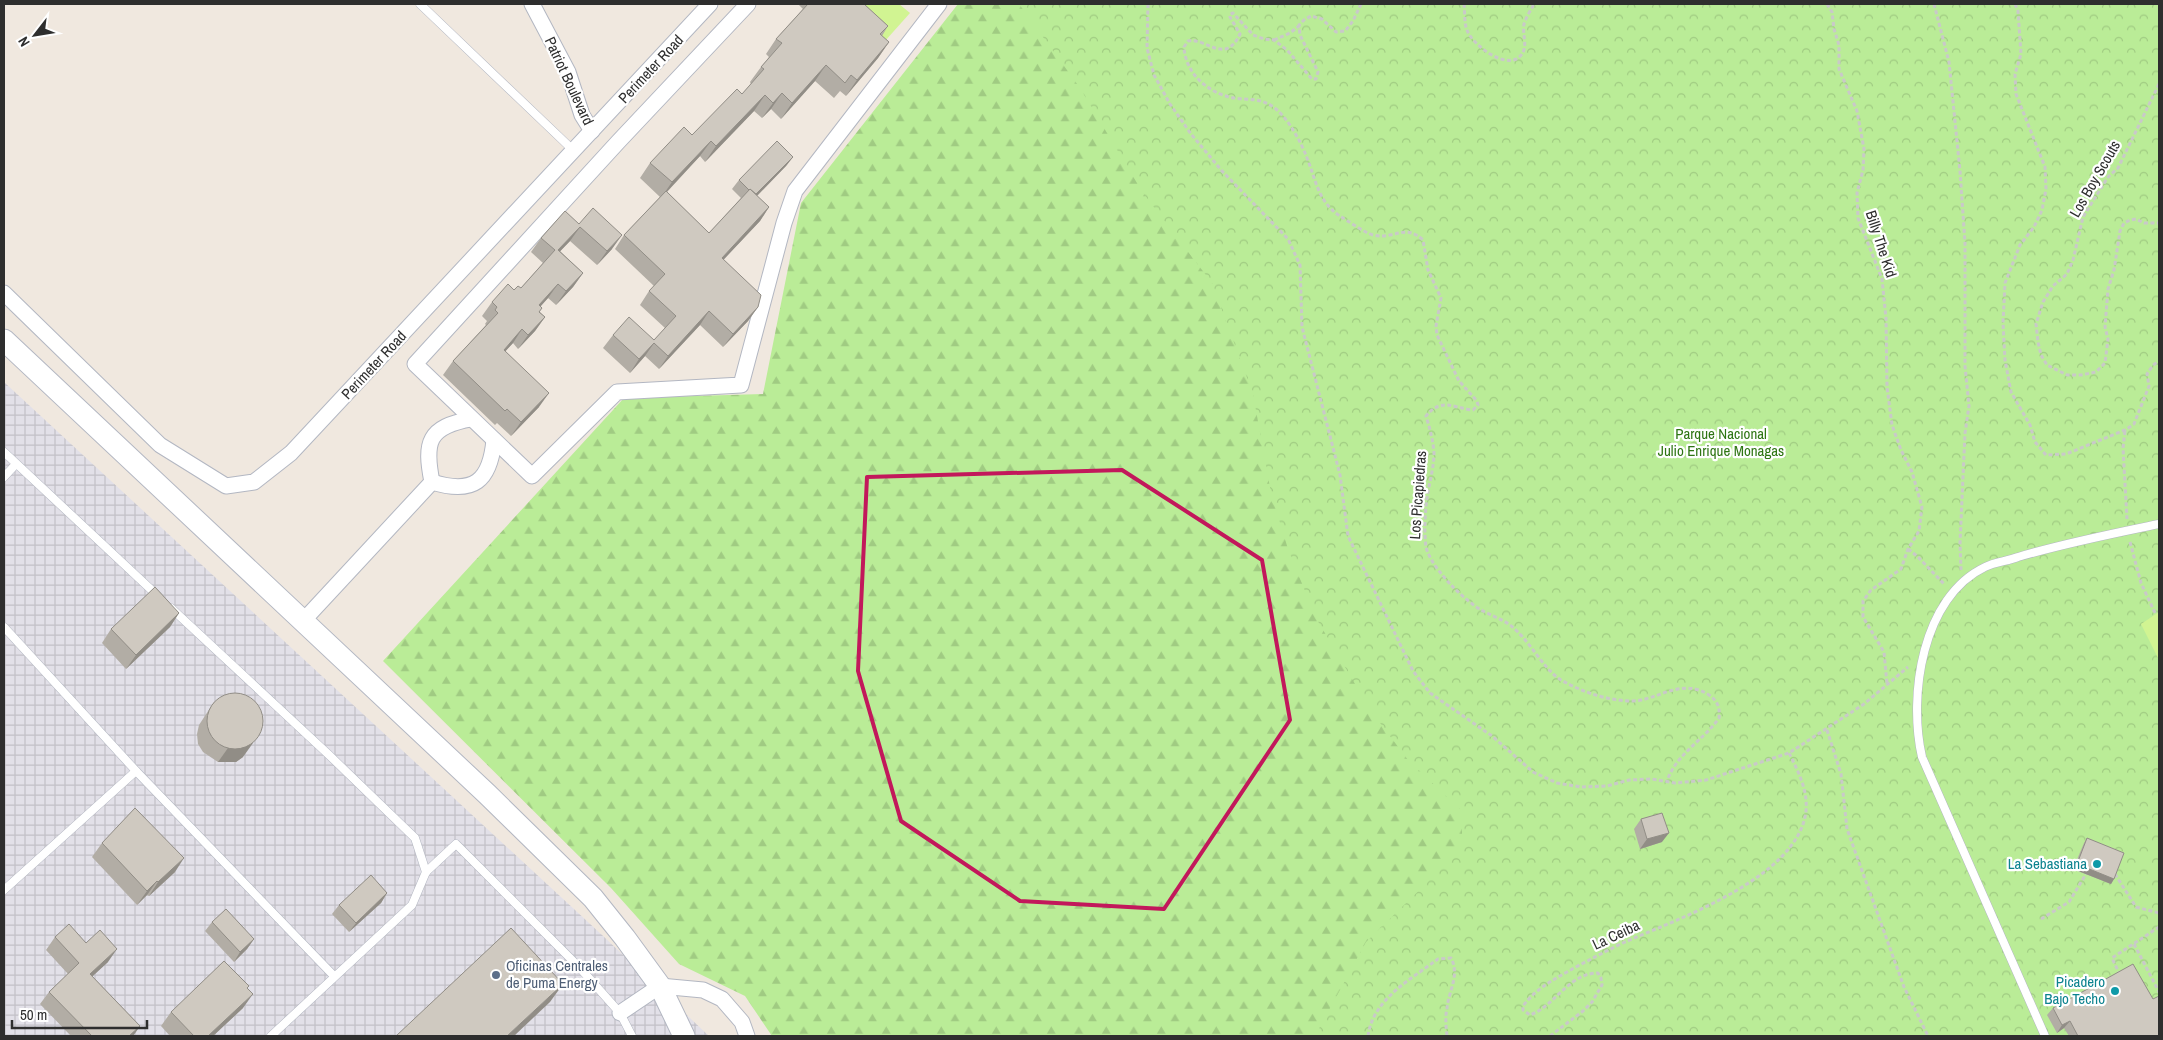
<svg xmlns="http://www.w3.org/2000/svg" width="2163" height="1040" font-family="'Archivo Narrow',sans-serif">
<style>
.industrial{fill:url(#industrial-grid)}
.forest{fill:url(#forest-firs)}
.park{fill:url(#park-crowns)}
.pitch{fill:#d1f492}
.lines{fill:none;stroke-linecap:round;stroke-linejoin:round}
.lane-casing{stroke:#b3b7c2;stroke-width:9}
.street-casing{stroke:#b3b7c2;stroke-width:17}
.secondary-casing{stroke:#b3b7c2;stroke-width:23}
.path{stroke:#c9c9c9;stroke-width:3;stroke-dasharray:4 2.5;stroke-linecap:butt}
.lane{stroke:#fff;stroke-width:8}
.street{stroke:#fff;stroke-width:15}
.secondary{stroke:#fff;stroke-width:21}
.wall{fill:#b2ada5}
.shaded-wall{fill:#918d86}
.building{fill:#cfc9c0;stroke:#918d86}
.marked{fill:none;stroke:#c2185b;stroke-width:4;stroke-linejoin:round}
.culture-dot{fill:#0f9aa8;stroke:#fff;stroke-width:2}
.service-dot{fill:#5c6f8a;stroke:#fff;stroke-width:2}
.labels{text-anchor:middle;stroke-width:4.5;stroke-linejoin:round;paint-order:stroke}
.street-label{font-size:15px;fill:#2e2e2e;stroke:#fff}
.park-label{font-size:15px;fill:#2e7513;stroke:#fff}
.culture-label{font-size:15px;fill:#0d838f;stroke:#fff;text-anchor:end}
.service-label{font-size:15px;fill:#4e5e75;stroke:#fff;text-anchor:start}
</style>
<defs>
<pattern id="industrial-grid" width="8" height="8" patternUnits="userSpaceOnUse" patternTransform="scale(1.25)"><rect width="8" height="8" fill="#e2e0e8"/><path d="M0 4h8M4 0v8" fill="none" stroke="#c2c0c7"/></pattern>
<pattern id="forest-firs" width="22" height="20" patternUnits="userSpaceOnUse" patternTransform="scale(1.25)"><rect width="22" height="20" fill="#baec97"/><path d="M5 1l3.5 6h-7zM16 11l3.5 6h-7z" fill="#a0cb82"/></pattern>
<pattern id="park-crowns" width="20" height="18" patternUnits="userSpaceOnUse" patternTransform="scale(1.25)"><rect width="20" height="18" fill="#baec97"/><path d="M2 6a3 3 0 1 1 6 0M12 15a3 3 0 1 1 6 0" fill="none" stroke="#a0cb82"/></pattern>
</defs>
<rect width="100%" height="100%" fill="#f0e8df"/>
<polygon class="industrial" points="4,382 602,935 709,1036 4,1036"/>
<polygon class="forest" points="958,4 2159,4 2033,1036 772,1036 745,996 679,964 611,888 383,661 624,398 763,394 801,203"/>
<polygon class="park" points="1019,4 2159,4 2159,1036 1315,1036 1366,942 1441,869 1462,841 1462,811 1408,760 1371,711 1316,618 1288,549 1271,493 1253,394 1212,283 1143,193 1080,88"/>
<g class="pitch">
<polygon points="867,4 899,4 910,13 885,41 857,16"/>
<polygon points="2159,612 2159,660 2141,624"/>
</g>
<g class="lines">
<defs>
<g id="lane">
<polyline points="420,4 574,151"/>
<polyline points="4,452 159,597"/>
<polyline points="4,477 16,464"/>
<polyline points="171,608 328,754 415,838 426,872"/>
<polyline points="4,627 136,771 334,976"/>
<polyline points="4,890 136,771"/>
<polyline points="271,1036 412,905 426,872 456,844 580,968 620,1013 632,1036"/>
<path d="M2045,1036L1922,757C1908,696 1922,597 1985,567C1995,562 2008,561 2018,557C2065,543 2111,534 2159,524"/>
</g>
<g id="street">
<polyline points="532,4 568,72 582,115 592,131"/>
<polyline points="748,4 618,142 415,364 532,476 617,392 741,385 784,223 795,191 939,4"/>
<polyline points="4,293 160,445 226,486 254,482 291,453 710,4"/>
<path d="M432,482C474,495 490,481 494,440"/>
<path d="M432,482C424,442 428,427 471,419"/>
<polyline points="303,621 432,482"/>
<polyline points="620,1013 660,986 703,990 722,999 742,1022 747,1036"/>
</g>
<polyline id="secondary" points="4,340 487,794 593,898 625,938 660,986 684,1036"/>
</defs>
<use href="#lane" class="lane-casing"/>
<use href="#street" class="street-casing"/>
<use href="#secondary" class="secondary-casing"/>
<g class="path">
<polyline points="1148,4 1147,48 1154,75 1170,104 1191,134 1222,171 1288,239 1300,265 1302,327 1340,475 1348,536 1413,671 1430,693 1492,736 1533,772 1557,783 1581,787 1607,786 1629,780 1652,779 1675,783 1706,780 1789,753 1864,704 1908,667"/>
<path d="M1361,4L1353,21L1345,31L1336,32L1322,19L1311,16L1304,20L1299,25L1300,35L1318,72L1316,79H1312L1287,50L1274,40L1264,39L1253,35L1233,13L1230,14V17L1240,34C1225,66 1206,37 1188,41L1184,47C1185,70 1203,89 1226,96C1244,102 1259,95 1276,109C1289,120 1301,142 1307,158C1316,180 1318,202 1340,216C1348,221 1365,233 1373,235C1394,240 1405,223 1423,240L1428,270L1441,298L1436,326L1437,335L1459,381L1477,401L1478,405L1473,410C1453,408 1442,397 1426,416C1430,429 1433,440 1434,453C1434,468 1429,483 1427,498C1425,512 1424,532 1426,547C1429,560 1442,575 1451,585C1460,594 1472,605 1483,611C1492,616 1502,619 1510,625C1529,639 1543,669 1561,680C1582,692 1608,701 1633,701C1658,700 1682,677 1709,695C1718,701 1720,708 1719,718C1704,740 1676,754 1667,781"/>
<path d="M1464,4C1465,12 1464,23 1467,30C1472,45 1509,73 1522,54C1528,45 1522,34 1524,24C1526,17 1531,10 1534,4"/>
<polyline points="1827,4 1832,12 1834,29 1839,45 1839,69 1857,111 1864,149 1863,170 1857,193 1858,218 1882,279 1886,318 1887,387 1892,425 1901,450 1912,472 1922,507 1919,531 1908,549 1901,569 1871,590 1863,601 1863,617 1884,652 1887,684"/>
<polyline points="1934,4 1949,62 1960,171 1965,243 1965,366 1969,406 1965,433 1960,543 1961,570"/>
<polyline points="2015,4 2018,11 2021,54 2015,74 2016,94 2045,167 2046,189 2042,210 2034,227 2020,245 2005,283 2003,323 2005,360 2011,392 2030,425 2035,442 2046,455 2066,454 2125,430 2134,424 2149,386 2147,374 2153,365 2159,361"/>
<polyline points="1274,40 1290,33 1299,26"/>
<polyline points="2159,84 2118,168 2108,177 2083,217 2073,260 2067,274 2053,286 2043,302 2036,324 2038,342 2041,355 2047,365 2067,375 2081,375 2096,372 2105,363 2108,339 2105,327 2108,289 2114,270 2120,231 2124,223 2130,220 2136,219 2144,223 2159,223"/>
<polyline points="2125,431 2123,448 2127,519"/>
<polyline points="2130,542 2141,583 2156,615"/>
<polyline points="1908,549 1917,556 1945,585"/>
<polyline points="1827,730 1841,774 1847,829 1904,987 1928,1036"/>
<polyline points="2115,874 2136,907 2159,913"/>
<polyline points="2041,919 2069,902 2086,874"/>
<polyline points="2134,944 2159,992"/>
<polyline points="2120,975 2112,958 2159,927"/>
<path d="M1368,1036C1373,999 1410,980 1438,959L1451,958C1460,975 1449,990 1447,1008C1445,1017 1446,1027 1447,1036"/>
<path d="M1550,1036L1583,1011L1592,1002L1602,985L1601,978L1598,973C1569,973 1555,1006 1530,1015L1523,1010V1006C1536,988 1555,979 1574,968C1591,959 1608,950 1625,942C1678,919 1799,877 1806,811C1808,790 1798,771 1789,753"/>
</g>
<use href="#lane" class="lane"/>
<use href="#street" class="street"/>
<use href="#secondary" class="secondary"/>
</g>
<g class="wall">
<polygon points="798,4 864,4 888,26 882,36 889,42 878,58 846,96 840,91 834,98 815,81 781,119 771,109 762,118 754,111 705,162 700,156 667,192 709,233 741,198 732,189 739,180 793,157 786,166 757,196 769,207 760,221 723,260 758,307 748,321 723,347 700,325 659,369 645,356 630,373 603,348 613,335 654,340 665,328 640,305 649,291 654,286 615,249 624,235 660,197 640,178 650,163 692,135 742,94 751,84 750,82 761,67 769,57 766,54 776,39 803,9"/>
<polygon points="579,224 612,249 597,265 570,241 560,251 583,273 573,287 556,305 548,298 540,307 540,312 545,317 535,331 518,349 513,343 505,351 539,407 511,436 497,423 495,425 443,375 453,361 486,325 485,324 487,321 482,316 492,302 514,290 521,288 543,263 531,252 541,238"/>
<polygon points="179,613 170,627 126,669 102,643 111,629"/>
<polygon points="214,702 243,757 236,762 218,762 203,752 198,744 197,734 199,725"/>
<polygon points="1641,819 1662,842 1640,849 1634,829"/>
<polygon points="2087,838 2114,879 2111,884 2073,869 2084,843"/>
<polygon points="102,843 175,872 149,896 147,895 137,905 92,857"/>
<polygon points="387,893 381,903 349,932 332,914 339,905"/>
<polygon points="212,922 254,939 247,949 234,962 205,931"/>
<polygon points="55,937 86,943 108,962 92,976 140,1026 133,1036 71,1036 40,1004 49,992 68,974 46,950"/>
<polygon points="247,989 243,1008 213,1036 170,1036 161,1026 171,1012"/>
<polygon points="2053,1008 2159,1036 2069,1036 2064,1028 2057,1033 2047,1015"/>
</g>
<g class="shaded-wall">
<polygon points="889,42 878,58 846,96 857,80"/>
<polygon points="826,65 815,81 781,119 792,103"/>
<polygon points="782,93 771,109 762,118 773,103"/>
<polygon points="765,95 754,111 705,162 716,146"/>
<polygon points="711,141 700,156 661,198 672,182"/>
<polygon points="793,157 786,166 748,205 755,195"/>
<polygon points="769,207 760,221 712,272 722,258"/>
<polygon points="580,227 570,241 548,264 558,250"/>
<polygon points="622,235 612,249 597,265 607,251"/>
<polygon points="583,273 573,287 556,305 566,291"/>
<polygon points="558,284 548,298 529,319 539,305"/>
<polygon points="758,307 748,321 723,347 733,334"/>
<polygon points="709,311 700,325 659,369 668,356"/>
<polygon points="545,317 535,331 518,349 528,335"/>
<polygon points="522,329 513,343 494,364 504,350"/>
<polygon points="654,343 645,356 630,373 639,359"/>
<polygon points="549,393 539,407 511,436 521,422"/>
<polygon points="179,613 170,627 126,669 136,655"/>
<polygon points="253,743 243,757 236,762 218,762 228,748"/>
<polygon points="1669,833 1662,842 1640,849 1647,839"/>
<polygon points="184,858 175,872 149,896 158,882"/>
<polygon points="2077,864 2114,879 2111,884 2073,869"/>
<polygon points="157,881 147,895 137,905 147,891"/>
<polygon points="387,893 381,903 349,932 356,923"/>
<polygon points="254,939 247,949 234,962 240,952"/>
<polygon points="117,949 108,962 81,987 90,974"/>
<polygon points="563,984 550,1002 514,1036 507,1036"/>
<polygon points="253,994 243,1008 213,1036 208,1036"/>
<polygon points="2070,1021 2064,1028 2057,1033 2062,1025"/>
<polygon points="140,1026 133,1036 129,1036"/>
</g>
<g class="building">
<polygon points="808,4 864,4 888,26 880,34 889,42 857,80 851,75 845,83 826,65 792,103 782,93 773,103 765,95 716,146 711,141 672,182 650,163 684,127 692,135 737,89 742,94 764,69 761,67 782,43 776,39"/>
<polygon points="777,141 793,157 756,194 750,189 749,190 739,180"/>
<polygon points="750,189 769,207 722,258 761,295 758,307 733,334 709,311 668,356 654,343 639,359 613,335 629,317 654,340 676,316 649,291 665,274 624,235 666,191 709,233"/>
<polygon points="593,208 622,235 607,251 580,227 558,250 583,273 566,291 558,284 539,305 542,308 539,312 545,317 528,335 522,329 504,350 549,393 521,422 507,409 505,411 453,361 498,313 495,310 497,307 492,302 508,284 514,290 518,286 521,288 555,250 541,238 565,211 579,224"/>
<polygon points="155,587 179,613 136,655 111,629"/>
<circle cx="235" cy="721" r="28"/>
<polygon points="135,808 184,858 158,882 157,881 147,891 102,843"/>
<polygon points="1662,813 1669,833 1647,839 1641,819"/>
<polygon points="2087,838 2124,853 2114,879 2077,864"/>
<polygon points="371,875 387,893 356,923 339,905"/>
<polygon points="226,909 254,939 240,952 212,922"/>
<polygon points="69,924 86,943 100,930 117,949 90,974 140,1026 129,1036 92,1036 49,992 79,963 55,937"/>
<polygon points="511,928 563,984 507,1036 396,1036"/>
<polygon points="224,961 249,986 247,988 253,994 208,1036 194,1036 171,1012"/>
<polygon points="2133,964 2153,999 2159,996 2159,1036 2078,1036 2070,1021 2062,1025 2053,1008"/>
</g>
<path class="marked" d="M1122,470L1262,560L1290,720L1164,909L1020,901L901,821L858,671L867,477Z"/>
<g class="culture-dot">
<circle cx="2097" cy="864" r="5"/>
<circle cx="2115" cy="991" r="5"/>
</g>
<circle class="service-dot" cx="496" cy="975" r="5"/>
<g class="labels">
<g class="street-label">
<text transform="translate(651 69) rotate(-47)" y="5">Perimeter Road</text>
<text transform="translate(569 81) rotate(65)" y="5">Patriot Boulevard</text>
<text transform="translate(2095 179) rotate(-60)" y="5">Los Boy Scouts</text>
<text transform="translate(1881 244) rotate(72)" y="5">Billy The Kid</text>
<text transform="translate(374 365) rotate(-47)" y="5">Perimeter Road</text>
<text transform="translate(1418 495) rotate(-86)" y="5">Los Picapiedras</text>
<text transform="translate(1616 935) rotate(-25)" y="5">La Ceiba</text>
</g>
<g class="park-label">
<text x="1721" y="439">Parque Nacional<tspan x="1721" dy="17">Julio Enrique Monagas</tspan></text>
</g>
<g class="culture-label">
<text x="2087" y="869">La Sebastiana</text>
<text x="2105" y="987">Picadero<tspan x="2105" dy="17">Bajo Techo</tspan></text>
</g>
<g class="service-label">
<text x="506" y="971">Oficinas Centrales<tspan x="506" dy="17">de Puma Energy</tspan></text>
</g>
</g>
<rect width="2163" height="1040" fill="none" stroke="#2e2e2e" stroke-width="10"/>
<g transform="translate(35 35) rotate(239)" stroke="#ffffff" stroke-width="4" paint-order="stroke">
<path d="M0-4L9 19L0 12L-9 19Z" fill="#2e2e2e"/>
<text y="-8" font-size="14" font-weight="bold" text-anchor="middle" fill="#2e2e2e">N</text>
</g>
<path d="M12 1020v8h135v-8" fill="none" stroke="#2e2e2e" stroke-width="2.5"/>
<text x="20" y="1020" font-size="15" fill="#2e2e2e" stroke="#ffffff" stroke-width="4" paint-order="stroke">50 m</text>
</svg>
